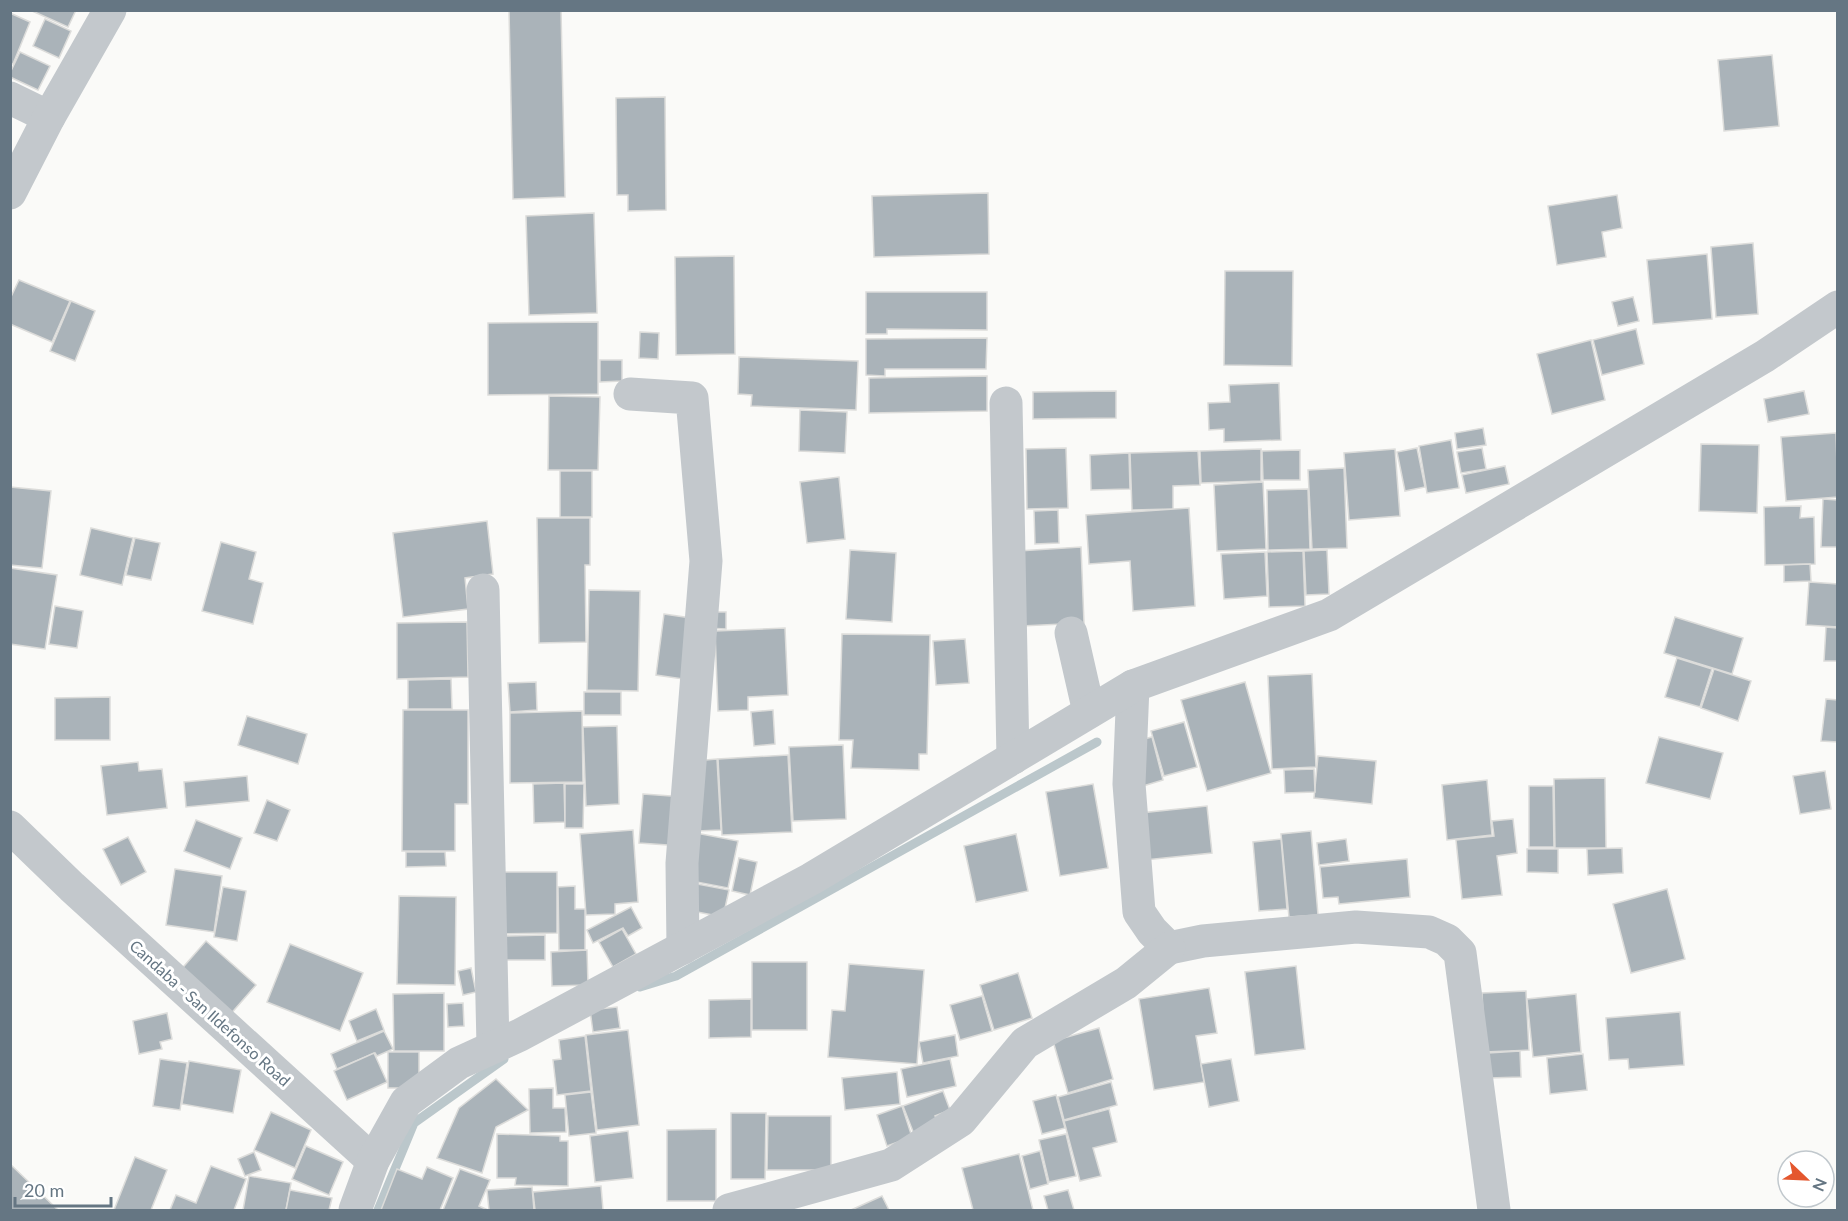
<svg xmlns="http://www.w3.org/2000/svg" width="1848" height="1221" font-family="Lato,sans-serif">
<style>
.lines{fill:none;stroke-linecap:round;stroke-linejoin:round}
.stream{stroke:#bbc7cb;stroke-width:9}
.building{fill:#aab3b9;stroke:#dcdcda;stroke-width:1.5}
.minor{stroke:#c3c8cc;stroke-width:33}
.labels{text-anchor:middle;stroke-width:6;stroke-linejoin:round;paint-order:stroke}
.street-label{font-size:16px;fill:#657683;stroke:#fff}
</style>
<rect width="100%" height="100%" fill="#fafaf8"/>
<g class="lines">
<g class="stream">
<polyline points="640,987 676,976 1097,742"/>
<polyline points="378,1210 414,1123 504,1059"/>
</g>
</g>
<g class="building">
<polygon points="30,10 76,10 68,27"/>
<polygon points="509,10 561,10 565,197 513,199"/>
<polygon points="10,13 30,22 13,64 10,63"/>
<polygon points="45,19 71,31 59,58 33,46"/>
<polygon points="20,52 50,66 38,90 10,77 10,73"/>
<polygon points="1772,55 1779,126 1724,131 1718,60"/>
<polygon points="665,97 666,210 628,211 628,195 617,195 616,98"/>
<polygon points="988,193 989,254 874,257 872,196"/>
<polygon points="1617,195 1622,228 1602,232 1606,257 1557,265 1548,206"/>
<polygon points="594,213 597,313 529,315 526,216"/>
<polygon points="1753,243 1758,314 1716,317 1711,247"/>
<polygon points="1707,254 1712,319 1653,324 1647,260"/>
<polygon points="734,256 735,354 676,355 675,257"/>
<polygon points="1225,271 1293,271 1292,366 1224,365"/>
<polygon points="19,280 70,301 52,342 10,324 10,299"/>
<polygon points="866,292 987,292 987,330 887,329 887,334 866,334"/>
<polygon points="1633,297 1639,321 1618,326 1612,302"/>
<polygon points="71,301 95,311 75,361 50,351"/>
<polygon points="598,322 598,394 488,395 488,323"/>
<polygon points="1636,329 1644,364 1602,375 1593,340"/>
<polygon points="640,332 659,333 658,359 639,358"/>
<polygon points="987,338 986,369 885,369 885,376 866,375 866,339"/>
<polygon points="1591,340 1605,400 1552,414 1537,354"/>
<polygon points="739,357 858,361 856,410 751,406 752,395 738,394"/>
<polygon points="600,360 622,360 622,381 600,382"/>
<polygon points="987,376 987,411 869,413 869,378"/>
<polygon points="1279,383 1281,440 1224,442 1224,429 1209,430 1208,403 1230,402 1229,385"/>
<polygon points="1116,391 1116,418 1033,419 1033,392"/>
<polygon points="1804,391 1809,414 1768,422 1764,399"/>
<polygon points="549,396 600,397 598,470 548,470"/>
<polygon points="800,410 847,412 845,453 799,451"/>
<polygon points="1483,428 1486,445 1457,449 1455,433"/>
<polygon points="1836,433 1838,497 1786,501 1781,437"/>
<polygon points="1451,440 1459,488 1427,493 1419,446"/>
<polygon points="1701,444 1759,445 1757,513 1699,511"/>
<polygon points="1066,448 1068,508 1027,509 1026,449"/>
<polygon points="1417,448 1425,487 1405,491 1397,452"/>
<polygon points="1482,448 1486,469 1461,473 1457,452"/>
<polygon points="1261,449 1261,481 1201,483 1200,451"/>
<polygon points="1395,449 1400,516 1349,520 1344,453"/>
<polygon points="1300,450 1300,480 1263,480 1262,451"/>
<polygon points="1198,451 1200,485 1173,486 1173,509 1132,510 1130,453"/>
<polygon points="1129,453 1130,489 1091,490 1090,455"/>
<polygon points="1505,466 1509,484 1466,493 1462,475"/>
<polygon points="1344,468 1347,548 1312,549 1308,470"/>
<rect x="560" y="471" width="32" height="46"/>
<polygon points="839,477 845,539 807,543 800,482"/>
<polygon points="1263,482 1266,549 1217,551 1214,485"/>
<polygon points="10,487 51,491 42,568 10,565"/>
<polygon points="1308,489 1310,549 1268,550 1267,490"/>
<polygon points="1823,499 1838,500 1838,547 1821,547"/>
<polygon points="1801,506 1800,518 1814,517 1815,564 1765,565 1764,507"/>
<polygon points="1189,508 1195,606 1133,611 1130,561 1089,564 1086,515"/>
<polygon points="1058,510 1059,543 1035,544 1034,511"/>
<polygon points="537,518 590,518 590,565 585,565 586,642 539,643"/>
<polygon points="487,521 493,574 465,578 468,609 403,617 393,533"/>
<polygon points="91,528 133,538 122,585 80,575"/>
<polygon points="135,538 160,543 151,580 126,575"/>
<polygon points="221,542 256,552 249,579 263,583 253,624 202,611"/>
<polygon points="1081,547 1084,623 1021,626 1018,551"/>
<polygon points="850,550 896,553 892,622 846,619"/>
<polygon points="1327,550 1329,594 1306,595 1304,551"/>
<polygon points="1303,551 1305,606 1269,607 1267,552"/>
<polygon points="1265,552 1267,596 1224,599 1221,554"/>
<polygon points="1810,564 1811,581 1784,582 1784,565"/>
<polygon points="10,568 57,575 45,649 10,644"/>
<polygon points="1809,582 1838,584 1838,627 1806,625"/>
<polygon points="589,590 640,591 638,691 587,690"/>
<polygon points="55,606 83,611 77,648 49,644"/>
<polygon points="706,612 726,612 726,629 706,628"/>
<polygon points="664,614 691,618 683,679 656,675"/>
<polygon points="1675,617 1743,638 1732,674 1664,653"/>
<polygon points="467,622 468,677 397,679 397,623"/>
<polygon points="1826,627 1838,628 1838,661 1824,661"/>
<polygon points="785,628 788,695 748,697 748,710 718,711 715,631"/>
<polygon points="842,634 930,635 927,754 919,754 919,770 851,768 853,740 839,740"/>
<polygon points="965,639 969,683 936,685 933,641"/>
<polygon points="1677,658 1712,669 1700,707 1665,697"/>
<polygon points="1714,669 1751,681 1738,721 1701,708"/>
<polygon points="1312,674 1316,767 1272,769 1268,676"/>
<polygon points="451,679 452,709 408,709 408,680"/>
<polygon points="536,682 537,710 510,712 508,683"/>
<polygon points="1245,682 1271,773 1207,791 1181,700"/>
<rect x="584" y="692" width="37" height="23"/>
<polygon points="110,697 110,740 55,740 55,698"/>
<polygon points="1826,699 1838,700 1838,742 1821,741"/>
<polygon points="403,710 468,710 468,804 455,804 455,851 402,851"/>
<polygon points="773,710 775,744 754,746 751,712"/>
<polygon points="582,711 583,782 510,783 510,713"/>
<polygon points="247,716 307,734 298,764 238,745"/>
<polygon points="1184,722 1197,767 1164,776 1151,731"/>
<polygon points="617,726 619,804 586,806 583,727"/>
<polygon points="1152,737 1163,780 1143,786 1132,742"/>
<polygon points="1659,737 1723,753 1710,799 1646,783"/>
<polygon points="843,745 846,819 793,821 789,747"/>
<polygon points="788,755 792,832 722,835 718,759"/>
<polygon points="1318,756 1376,761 1372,804 1314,798"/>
<polygon points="717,759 721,830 697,831 693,761"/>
<polygon points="138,762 139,771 162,769 167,808 107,815 101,766"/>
<polygon points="1314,769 1315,792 1285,793 1284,770"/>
<polygon points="1825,771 1831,809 1800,814 1793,776"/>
<polygon points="247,776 249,801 186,807 184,782"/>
<polygon points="1605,778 1606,848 1555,848 1554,779"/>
<polygon points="1487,780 1492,835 1447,840 1442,785"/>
<polygon points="564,783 565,822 534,823 533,784"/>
<polygon points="565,784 584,784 583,828 565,828"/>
<polygon points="1093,784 1108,868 1060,876 1046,792"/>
<polygon points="1529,786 1553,786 1554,847 1529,847"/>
<polygon points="643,794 685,797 682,846 639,843"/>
<polygon points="267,800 290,810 277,841 254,833"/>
<polygon points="1207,806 1212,853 1145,860 1140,813"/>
<polygon points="1513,819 1517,853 1497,856 1502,895 1462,899 1456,840 1494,836 1492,821"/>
<polygon points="196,820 242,838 230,869 184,851"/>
<polygon points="633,830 638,902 615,904 615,914 586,915 580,834"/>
<polygon points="1311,831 1318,915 1289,917 1281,834"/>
<polygon points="696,833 738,841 728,888 686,880"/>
<polygon points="1016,834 1028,891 976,902 964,846"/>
<polygon points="128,837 146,872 121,885 103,849"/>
<polygon points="1281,839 1287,909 1259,911 1253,842"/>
<polygon points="1346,839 1349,861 1319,865 1317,843"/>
<polygon points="1622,848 1623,873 1588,875 1587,849"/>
<polygon points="1527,849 1558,849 1558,873 1527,872"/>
<polygon points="406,852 445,852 446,866 406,867"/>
<polygon points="739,858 757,862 750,895 732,891"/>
<polygon points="1407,859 1410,897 1339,904 1338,897 1323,898 1320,867"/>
<polygon points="175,869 222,876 214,932 166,925"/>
<polygon points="496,872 557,872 557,933 496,934"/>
<polygon points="692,883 729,890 723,917 687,910"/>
<polygon points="575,886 575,909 585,909 585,950 559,950 558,887"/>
<polygon points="223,887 246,891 237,941 214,937"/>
<polygon points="1667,889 1685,959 1631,973 1613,904"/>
<polygon points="399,896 456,897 455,985 397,984"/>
<polygon points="631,907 642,928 628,936 623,928 593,943 587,930"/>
<polygon points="622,929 636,954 613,967 599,942"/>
<polygon points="545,935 545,960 505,960 505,936"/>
<polygon points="206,941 256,985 228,1017 178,973"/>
<polygon points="290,944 363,973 340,1031 267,1002"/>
<polygon points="587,950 588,985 552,986 551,952"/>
<rect x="752" y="962" width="55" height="68"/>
<polygon points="849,964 924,970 917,1064 828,1057 832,1010 845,1011"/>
<polygon points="1296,966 1305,1049 1255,1055 1245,972"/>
<polygon points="471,968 476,992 463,995 458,971"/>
<polygon points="1018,973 1032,1018 994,1030 980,985"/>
<polygon points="1209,988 1217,1033 1196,1036 1204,1082 1154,1090 1139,999"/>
<polygon points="1526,991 1529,1050 1485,1052 1482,993"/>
<polygon points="444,993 444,1051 394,1051 393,994"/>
<polygon points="1576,994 1581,1052 1533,1057 1527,999"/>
<polygon points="982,996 992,1031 960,1040 950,1005"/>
<polygon points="751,999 751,1037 709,1038 709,1000"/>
<polygon points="463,1003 464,1026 448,1027 447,1004"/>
<polygon points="617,1007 620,1028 593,1032 590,1010"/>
<polygon points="376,1009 384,1030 357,1041 349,1021"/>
<polygon points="1680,1012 1684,1065 1629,1069 1628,1059 1609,1060 1606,1018"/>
<polygon points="167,1013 172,1039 160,1042 162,1049 139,1054 133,1021"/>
<polygon points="1099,1028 1113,1079 1068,1093 1053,1041"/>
<polygon points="628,1030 639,1125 597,1130 586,1035"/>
<polygon points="384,1031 393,1049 377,1056 375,1053 337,1069 331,1054"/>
<polygon points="955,1035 958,1056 923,1063 919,1042"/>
<polygon points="585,1036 591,1091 557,1095 553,1060 561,1059 559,1040"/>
<polygon points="1520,1051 1521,1077 1489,1078 1488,1053"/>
<rect x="388" y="1052" width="31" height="36"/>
<polygon points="374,1053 387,1082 347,1100 334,1071"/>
<polygon points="1583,1054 1587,1090 1550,1094 1547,1058"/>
<polygon points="160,1059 187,1063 180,1110 153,1106"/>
<polygon points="950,1059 956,1086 907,1097 901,1069"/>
<polygon points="1231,1059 1239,1101 1209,1107 1201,1064"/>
<polygon points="189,1061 241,1070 233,1113 182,1104"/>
<polygon points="897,1072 900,1104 845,1110 842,1078"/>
<polygon points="496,1079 528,1110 496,1127 482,1173 437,1158 459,1108"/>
<polygon points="1111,1082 1117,1105 1064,1120 1058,1097"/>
<polygon points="553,1088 553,1108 565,1108 566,1132 530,1133 529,1089"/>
<polygon points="943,1091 950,1110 935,1116 939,1125 914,1134 903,1106"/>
<polygon points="591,1092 596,1133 569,1136 565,1095"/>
<polygon points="1056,1095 1065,1128 1042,1134 1033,1101"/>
<polygon points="902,1106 912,1137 887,1146 877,1115"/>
<polygon points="1109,1109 1117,1142 1093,1148 1101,1176 1080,1181 1064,1121"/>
<polygon points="271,1112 311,1130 295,1168 254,1150"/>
<polygon points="731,1113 766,1113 765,1179 731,1179"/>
<polygon points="768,1116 831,1116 831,1170 767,1170"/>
<polygon points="716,1129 716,1201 667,1201 667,1130"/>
<polygon points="628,1131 633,1178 595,1182 590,1136"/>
<polygon points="497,1134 560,1136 560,1141 568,1141 568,1186 515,1185 516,1178 497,1178"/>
<polygon points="1066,1134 1076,1176 1049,1182 1039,1140"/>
<polygon points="306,1146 343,1162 329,1195 292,1179"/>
<polygon points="1040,1151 1048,1184 1030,1189 1022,1156"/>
<polygon points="254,1152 261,1170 245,1176 238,1159"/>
<polygon points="1019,1154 1033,1210 973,1210 962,1168"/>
<polygon points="135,1157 167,1170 151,1210 114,1210"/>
<polygon points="10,1164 58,1210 10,1210"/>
<polygon points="211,1166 246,1179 234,1210 170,1210 176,1195 196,1203"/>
<polygon points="427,1167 453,1178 440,1210 381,1210 397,1169 422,1179"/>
<polygon points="460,1169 490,1180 479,1206 488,1210 443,1210"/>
<polygon points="249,1176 291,1183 286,1210 243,1210"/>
<polygon points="601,1186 603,1210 535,1210 533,1192"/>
<polygon points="532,1187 534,1210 489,1210 487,1190"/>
<polygon points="290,1190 332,1198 329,1210 286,1210"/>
<polygon points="1068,1190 1074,1210 1048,1210 1044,1196"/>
<polygon points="882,1196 889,1210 851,1210"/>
</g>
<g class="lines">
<g class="minor">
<polyline points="10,98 49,117"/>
<polyline points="10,193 49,117 110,10"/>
<polyline points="630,394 692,398 706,561 682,863 683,948"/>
<polyline points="1006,403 1013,758"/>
<polyline points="483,590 493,1047"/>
<polyline points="1071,633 1089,712"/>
<polyline points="1133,686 1129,784 1139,912 1152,931 1169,948 1203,941 1356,927 1429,932 1447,940 1460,953 1494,1210"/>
<polyline points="10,827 72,887 373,1161"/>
<polyline points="355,1210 373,1161 406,1102 459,1063 520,1035 811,879 1133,686 1329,615 1765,356 1838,307"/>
<polyline points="729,1210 891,1165 961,1120 1025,1043 1126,983 1169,948"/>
</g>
</g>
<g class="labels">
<g class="street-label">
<text transform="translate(210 1013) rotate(42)" y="6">Candaba - San Ildefonso Road</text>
</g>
</g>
<rect width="1848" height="1221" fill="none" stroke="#657683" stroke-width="24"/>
<g transform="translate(1806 1179) rotate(113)"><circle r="28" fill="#ffffff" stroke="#c1c8cd" stroke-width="1.5"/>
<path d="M0-4.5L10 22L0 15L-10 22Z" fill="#e4572e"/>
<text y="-9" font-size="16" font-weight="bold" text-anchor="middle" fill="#657683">N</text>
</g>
<path d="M15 1197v9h96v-9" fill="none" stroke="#657683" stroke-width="3"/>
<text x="24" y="1197" font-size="18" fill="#657683" stroke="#ffffff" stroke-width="4.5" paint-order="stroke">20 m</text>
</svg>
